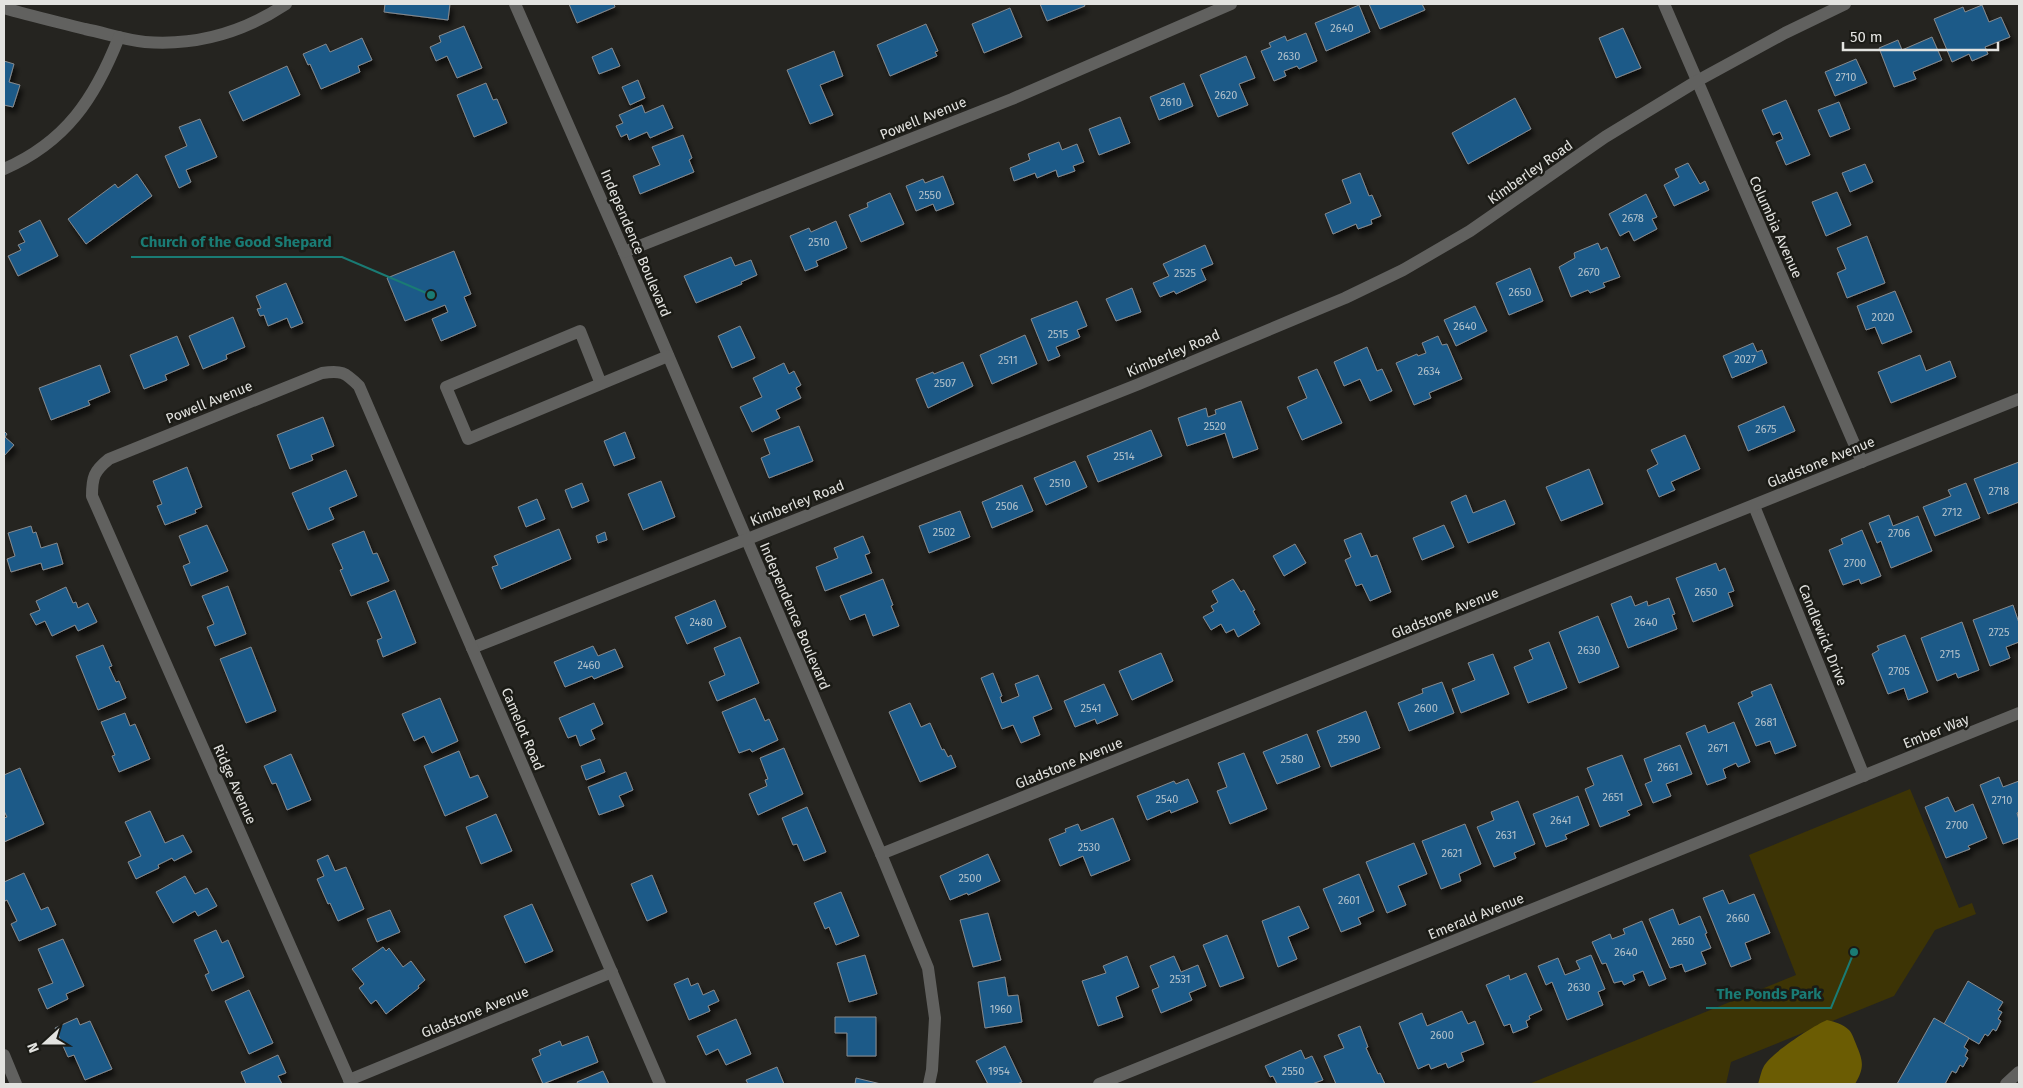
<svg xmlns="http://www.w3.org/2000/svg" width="2023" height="1088" font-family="'Fira Sans',sans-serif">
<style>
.green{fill:#3d3405}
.water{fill:#6b5c03}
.building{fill:#1d5a88;stroke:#868a8e;filter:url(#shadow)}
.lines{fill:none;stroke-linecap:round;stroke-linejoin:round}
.minor{stroke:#61615f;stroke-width:12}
.labels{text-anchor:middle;stroke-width:5;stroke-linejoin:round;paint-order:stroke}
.number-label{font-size:11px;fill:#b2c1ca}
.street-label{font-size:14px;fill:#e3e3e0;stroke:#1b1b16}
.leader{fill:none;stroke:#1a7b74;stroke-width:2}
.callout-dot{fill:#1a7b74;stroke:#1b1b16;stroke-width:2}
.callout-label{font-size:15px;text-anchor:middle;font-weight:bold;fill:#1a7b74;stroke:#1b1b16;stroke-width:5;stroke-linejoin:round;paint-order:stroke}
</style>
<defs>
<filter id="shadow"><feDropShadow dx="3" dy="5.5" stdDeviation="2.5" flood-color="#0009"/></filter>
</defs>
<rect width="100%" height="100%" fill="#252420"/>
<polygon class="green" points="1910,789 1959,908 1972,903 1976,914 1935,930 1894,996 1731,1062 1726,1084 1529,1084 1796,975 1749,855"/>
<path class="water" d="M1827,1020C1835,1022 1843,1024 1849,1030C1852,1033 1854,1039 1856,1044C1863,1061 1865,1067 1855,1084H1758C1760,1078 1761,1071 1764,1066C1771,1053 1813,1026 1827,1020Z"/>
<g class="building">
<polygon points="385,4 450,4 448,20 384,12"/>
<polygon points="569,4 614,4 615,7 577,23"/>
<polygon points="1040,4 1084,4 1085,6 1047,21"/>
<polygon points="1369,4 1422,4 1425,10 1380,29"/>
<polygon points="1359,5 1370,32 1326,51 1315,23"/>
<polygon points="1982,5 1989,22 2001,17 2010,37 1985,47 1988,54 1972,61 1969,54 1952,62 1934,19 1963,7 1965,12"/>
<polygon points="1010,8 1022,37 984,53 972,24"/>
<polygon points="926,24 938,51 935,52 937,56 890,76 877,45"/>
<polygon points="464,26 482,68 457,78 447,56 436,61 430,47 441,42 439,36"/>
<polygon points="1623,28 1641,68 1616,78 1599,38"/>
<polygon points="1306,33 1317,61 1299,69 1297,66 1284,71 1286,76 1274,81 1261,51 1271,47 1269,43 1285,36 1287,41"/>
<polygon points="1932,37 1942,60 1913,72 1916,79 1894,87 1879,48 1898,40 1902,50"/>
<polygon points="362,38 372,60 358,66 360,72 321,89 310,64 308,65 303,54 326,44 330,52"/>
<polygon points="612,48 620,66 599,74 592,57"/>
<polygon points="834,51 843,76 820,85 833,115 810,124 787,70"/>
<polygon points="1246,56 1255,78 1239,84 1248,105 1218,117 1200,75"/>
<polygon points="1856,59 1867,83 1835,96 1825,72"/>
<polygon points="4,61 14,64 9,82 20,85 13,107 4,105"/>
<polygon points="287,66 300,95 243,121 229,92"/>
<polygon points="638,80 645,98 630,105 622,87"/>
<polygon points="486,83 493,100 497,99 507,123 474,137 457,95"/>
<polygon points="1184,83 1193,106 1159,120 1150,97"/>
<polygon points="1515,98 1531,129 1468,164 1452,133"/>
<polygon points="1786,100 1810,155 1786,165 1776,142 1783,139 1780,132 1773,135 1762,110"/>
<polygon points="1839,102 1850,129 1830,137 1818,110"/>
<polygon points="642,105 645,113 663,105 673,128 650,138 647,132 629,140 627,134 621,137 616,126 623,123 619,115"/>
<polygon points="1120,117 1130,143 1099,155 1089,129"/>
<polygon points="200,119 217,157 186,170 191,182 179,188 165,156 187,146 179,127"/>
<polygon points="683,135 692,158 689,160 694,172 640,194 633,176 660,165 652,147"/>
<polygon points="1059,142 1062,150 1077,144 1084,162 1073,166 1075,171 1058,177 1056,170 1037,178 1035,173 1014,181 1010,168 1030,160 1028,154"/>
<polygon points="1688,163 1700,184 1705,181 1709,190 1674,206 1664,185 1679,177 1675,169"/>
<polygon points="1865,164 1873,182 1850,192 1842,173"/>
<polygon points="1360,173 1369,196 1372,195 1381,216 1371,220 1372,224 1358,229 1356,224 1333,234 1325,214 1351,203 1342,180"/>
<polygon points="137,174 152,196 86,244 68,219 115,184 118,188"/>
<polygon points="943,176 954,204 936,211 933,204 916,211 906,186 923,179 925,183"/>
<polygon points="1837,192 1851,225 1826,236 1812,202"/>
<polygon points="890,193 904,224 861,242 849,215 868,207 867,203"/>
<polygon points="1646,194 1657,217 1652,219 1657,229 1634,241 1629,231 1620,236 1609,214"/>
<polygon points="40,220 58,256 18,276 8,256 21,250 18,245 25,242 19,231"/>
<polygon points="836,221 847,248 816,261 818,266 805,271 790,236 809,228 811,232"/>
<polygon points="1867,236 1885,283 1847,298 1837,273 1846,269 1837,248"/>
<polygon points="1598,243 1601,250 1607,247 1620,277 1603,283 1605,287 1590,293 1588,290 1571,297 1559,267 1575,258 1574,253"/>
<polygon points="1205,245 1213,264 1201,269 1206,280 1176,294 1174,291 1160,297 1153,283 1169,276 1163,264"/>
<polygon points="454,251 471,294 464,297 476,326 441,341 432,319 448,312 445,305 405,321 387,278"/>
<polygon points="731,257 735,266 751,260 757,275 741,282 742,284 696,303 684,276"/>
<polygon points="1530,268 1543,301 1509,315 1496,283"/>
<polygon points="286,283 303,323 291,328 287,318 268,326 264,315 260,316 257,309 261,308 256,296"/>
<polygon points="1132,288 1141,312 1116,321 1106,299"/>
<polygon points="1895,291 1912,332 1882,344 1875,327 1866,330 1857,306"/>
<polygon points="1077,301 1087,326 1077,330 1080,337 1056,347 1060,356 1048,361 1031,319"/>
<polygon points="1475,306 1487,331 1456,346 1444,320"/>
<polygon points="233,317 245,347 226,355 227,359 203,369 189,336"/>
<polygon points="740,326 755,358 732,368 718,336"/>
<polygon points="1025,335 1037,364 992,384 980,355"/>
<polygon points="177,336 189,365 165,375 167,380 144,389 130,355"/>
<polygon points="1438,336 1442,345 1447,344 1462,379 1429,393 1431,398 1414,405 1396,363 1417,354 1418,356 1426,353 1422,343"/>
<polygon points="1753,343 1757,352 1762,350 1767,363 1732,378 1723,356"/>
<polygon points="1367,347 1377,371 1382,369 1392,391 1370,401 1360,379 1344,386 1334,362"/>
<polygon points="1920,355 1926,371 1950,361 1956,377 1891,403 1878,372"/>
<polygon points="963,362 973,386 928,408 916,379 933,372 934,374"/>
<polygon points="784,363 789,374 794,371 801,385 796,388 801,398 776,410 780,418 752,432 740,407 762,397 753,378"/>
<polygon points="100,365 110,392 88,401 90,405 51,420 39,388"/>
<polygon points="1317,369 1342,423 1302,440 1287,407 1307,398 1298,377"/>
<polygon points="1241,401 1258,449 1233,458 1225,433 1187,446 1178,418 1206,408 1208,417 1216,414 1215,410"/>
<polygon points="1784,406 1795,431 1748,451 1738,426"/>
<polygon points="323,417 334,446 311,455 313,460 290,469 277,435"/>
<polygon points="799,426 813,461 769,478 761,458 770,454 764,439"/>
<polygon points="1151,430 1162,456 1098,482 1087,456"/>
<polygon points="4,431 7,434 5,437 14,445 4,456"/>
<polygon points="625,432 635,458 614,466 604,441"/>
<polygon points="1685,435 1700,469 1671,482 1675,490 1659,497 1647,470 1658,464 1651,450"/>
<polygon points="1075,461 1087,487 1046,505 1034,478"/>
<polygon points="2019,462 2019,502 1988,514 1974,479"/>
<polygon points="187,467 202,507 195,510 196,513 165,525 157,506 162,504 153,481"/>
<polygon points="1589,469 1603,504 1561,521 1546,487"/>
<polygon points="346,470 357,496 329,508 334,519 308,530 292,493"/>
<polygon points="661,481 675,517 643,530 628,494"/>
<polygon points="582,483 589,501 572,508 565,490"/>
<polygon points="1966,483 1980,518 1935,536 1923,507 1951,496 1948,490"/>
<polygon points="1022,485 1033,511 992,528 982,502"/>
<polygon points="1466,495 1473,513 1505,500 1515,524 1468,543 1451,502"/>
<polygon points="537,499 545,519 526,527 518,507"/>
<polygon points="960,511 970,537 929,553 919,526"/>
<polygon points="1889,515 1893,526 1918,516 1932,551 1891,568 1881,541 1877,543 1869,523"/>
<polygon points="207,525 228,571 191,586 183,566 190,563 179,536"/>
<polygon points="1444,525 1454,547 1422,560 1413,538"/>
<polygon points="31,526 33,533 36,532 41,548 57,543 63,564 43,570 41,563 11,572 7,559 15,556 8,533"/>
<polygon points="559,529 571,559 501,589 492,567 498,565 494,556"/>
<polygon points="1862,530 1881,576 1861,584 1859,579 1843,585 1829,550 1843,544 1841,539"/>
<polygon points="364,531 373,554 377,553 389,581 351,596 340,570 343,569 332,544"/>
<polygon points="605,532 607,540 598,543 596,536"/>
<polygon points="1361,533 1371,557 1377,555 1391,592 1370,601 1362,584 1356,586 1345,560 1351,557 1344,540"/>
<polygon points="863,536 870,553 865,555 872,573 825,591 816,567 838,558 834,548"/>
<polygon points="1295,544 1306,563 1284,576 1273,556"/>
<polygon points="1716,563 1719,571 1725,568 1734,591 1728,593 1733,606 1693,622 1676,578"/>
<polygon points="883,579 893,605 891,606 899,626 873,636 865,614 850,620 840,596"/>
<polygon points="1233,579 1241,592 1244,590 1255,610 1253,611 1260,624 1238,637 1234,629 1226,633 1221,624 1211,630 1203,617 1214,611 1211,606 1218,602 1212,591"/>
<polygon points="228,586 246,634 215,646 207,627 214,624 202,596"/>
<polygon points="66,587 73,603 76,602 78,608 88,603 97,622 78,631 75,625 52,636 45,621 36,625 30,614 40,610 36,601"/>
<polygon points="395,590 416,643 383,657 377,640 382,638 367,602"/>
<polygon points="1631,596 1635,606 1647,601 1648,606 1669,598 1675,614 1672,615 1677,629 1628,648 1611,604"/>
<polygon points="715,600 726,627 687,644 675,617"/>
<polygon points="2013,605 2019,623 2019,642 2006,647 2010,658 1990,666 1973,620"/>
<polygon points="1598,616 1619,667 1579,683 1559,632"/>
<polygon points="1962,622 1979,670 1958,678 1956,673 1937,681 1921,638"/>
<polygon points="1905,635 1928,692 1908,700 1904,688 1888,694 1872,654 1879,650 1877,646"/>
<polygon points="740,637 759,683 717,701 709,682 725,675 714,648"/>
<polygon points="1549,642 1567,688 1528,703 1514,667 1533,659 1529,650"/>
<polygon points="103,645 112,666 109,667 116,682 119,681 126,698 98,710 76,656"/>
<polygon points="593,646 598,656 615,649 623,667 594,679 592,676 565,687 554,662"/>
<polygon points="251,647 276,711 246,723 220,659"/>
<polygon points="1161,653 1173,681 1132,700 1119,671"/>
<polygon points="1493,654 1509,694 1461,713 1452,689 1475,680 1468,663"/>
<polygon points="993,673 1002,696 1000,697 1002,703 1019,696 1015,684 1038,675 1052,709 1033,717 1040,735 1021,743 1013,725 1002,729 981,678"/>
<polygon points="1442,682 1454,713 1409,731 1398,703 1423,693 1422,689"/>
<polygon points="1104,684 1118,715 1097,724 1095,719 1075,727 1064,701"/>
<polygon points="1771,684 1796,746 1775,754 1770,741 1756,746 1738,703 1753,696 1751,692"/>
<polygon points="440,698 458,741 432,753 424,736 414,741 402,714"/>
<polygon points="755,698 765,721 769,719 778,740 752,752 750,749 739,753 722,712"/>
<polygon points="594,703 603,724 591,730 595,739 580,746 576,735 568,738 559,718"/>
<polygon points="910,703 921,727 930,723 942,750 944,749 948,757 951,755 956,767 920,782 889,712"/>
<polygon points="1366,711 1380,748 1331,767 1317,731"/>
<polygon points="125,713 130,726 135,724 150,759 119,772 112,756 115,755 101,722"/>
<polygon points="1734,722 1750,762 1738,767 1736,763 1723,769 1726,778 1707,785 1686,733 1705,725 1708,733"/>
<polygon points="1307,734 1320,767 1277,784 1263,752"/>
<polygon points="1680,745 1692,774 1666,784 1671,796 1653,803 1645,784 1652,781 1644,759"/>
<polygon points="784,748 803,794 758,815 749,794 767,786 765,780 768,779 760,758"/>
<polygon points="459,751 470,778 478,775 488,797 445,816 424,766"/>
<polygon points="1244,753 1267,809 1230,824 1217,791 1227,787 1218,763"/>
<polygon points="291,754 311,800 287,810 276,783 272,784 264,766"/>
<polygon points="1622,755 1642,805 1627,811 1630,815 1600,827 1585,789 1594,785 1587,768"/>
<polygon points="600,759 605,772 586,780 581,766"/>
<polygon points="20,768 44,824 4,842 4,818 7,817 4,811 4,775"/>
<polygon points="626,772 633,790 619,796 624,806 599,815 588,787"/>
<polygon points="1999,777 2003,787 2019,781 2019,812 2017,813 2019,820 2019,838 2003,844 1980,785"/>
<polygon points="1188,779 1198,802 1171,813 1170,810 1147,820 1137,796 1174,781 1176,784"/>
<polygon points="1578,796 1589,825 1565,835 1567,839 1546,847 1533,814"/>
<polygon points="1948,797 1955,812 1973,804 1987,838 1968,846 1970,849 1946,858 1925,807"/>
<polygon points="1518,801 1535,844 1514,853 1516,858 1494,867 1477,827 1494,820 1491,812"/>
<polygon points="807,807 826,852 804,861 797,844 793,845 782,818"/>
<polygon points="150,811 165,843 183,835 192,852 174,861 172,858 158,865 159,868 136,879 128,862 141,856 125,822"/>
<polygon points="496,814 512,851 481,864 466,827"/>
<polygon points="1113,818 1130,860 1091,876 1083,856 1060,866 1049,839 1066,832 1065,829 1078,824 1081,831"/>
<polygon points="1465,824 1481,864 1459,874 1461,881 1441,889 1422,841"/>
<polygon points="1414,843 1427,874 1398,886 1406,905 1387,913 1366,862"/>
<polygon points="988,854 1000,881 968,895 967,893 950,900 940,876"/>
<polygon points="328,855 335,871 346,867 364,909 338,921 330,903 328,904 317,879 324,876 317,860"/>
<polygon points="24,873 41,910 48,907 56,925 19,941 11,924 17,921 7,900 5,901 4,898 4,882"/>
<polygon points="1359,874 1374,911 1358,918 1361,924 1341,932 1323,889"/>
<polygon points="652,875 667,912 647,921 631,884"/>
<polygon points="185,876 195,894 207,888 217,906 198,916 195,911 173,923 156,892"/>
<polygon points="1723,890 1729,904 1754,894 1770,933 1745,943 1751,959 1731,967 1703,898"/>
<polygon points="841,892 859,936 836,945 829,927 825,929 814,903"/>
<polygon points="532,904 553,951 525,963 504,916"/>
<polygon points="1299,906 1309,928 1288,937 1297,959 1278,967 1262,921"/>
<polygon points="1673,909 1679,925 1700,916 1707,933 1705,934 1711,948 1701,952 1706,964 1685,972 1682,964 1670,968 1649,919"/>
<polygon points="390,910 400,932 377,942 367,919"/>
<polygon points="988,913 1001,960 973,967 960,920"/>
<polygon points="1642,921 1666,979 1649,986 1643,971 1633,975 1635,980 1624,985 1622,981 1614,983 1606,963 1602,964 1592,942 1610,934 1612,939 1625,934 1623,929"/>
<polygon points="216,930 222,943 228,940 244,977 212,991 205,975 209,973 194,940"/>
<polygon points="1227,935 1244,978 1220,987 1203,945"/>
<polygon points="63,939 84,986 66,994 68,999 47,1009 38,989 53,983 38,949"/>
<polygon points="383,947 386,951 389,948 403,967 411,961 425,980 418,986 419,988 386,1014 376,1000 371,1004 359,988 364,984 352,969"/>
<polygon points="865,955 877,994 849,1002 837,963"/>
<polygon points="1591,955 1605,989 1598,992 1603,1005 1567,1020 1552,982 1546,985 1538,966 1558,958 1565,975 1580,969 1576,961"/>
<polygon points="1127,956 1139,987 1116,997 1123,1017 1098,1026 1082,981 1106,973 1103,966"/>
<polygon points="1174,956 1181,972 1198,965 1206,986 1189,993 1192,1000 1161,1013 1152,990 1159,987 1150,966"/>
<polygon points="1526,973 1542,1010 1529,1016 1530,1019 1526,1021 1528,1027 1513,1033 1510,1024 1504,1026 1486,985 1509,975 1510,980"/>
<polygon points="1005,977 1008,996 1018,995 1022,1022 985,1028 978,982"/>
<polygon points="688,978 691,986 698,983 703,995 714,990 719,1001 708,1006 710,1011 689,1020 674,984"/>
<polygon points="1968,981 2003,1002 1998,1010 2002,1012 1998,1019 2001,1021 1996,1031 1993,1029 1988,1036 1985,1034 1979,1044 1944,1024"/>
<polygon points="249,990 273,1043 249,1054 225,1001"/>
<polygon points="1462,1011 1468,1024 1475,1021 1484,1044 1461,1053 1464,1061 1448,1068 1446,1063 1431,1069 1429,1064 1418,1069 1399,1023 1422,1013 1427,1026"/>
<polygon points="835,1017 876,1017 876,1056 847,1056 847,1033 835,1033"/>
<polygon points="77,1018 80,1025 90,1021 112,1069 85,1080 74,1055 68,1057 55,1028"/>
<polygon points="1934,1018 1969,1038 1964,1047 1968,1050 1965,1056 1968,1058 1963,1067 1960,1065 1956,1073 1952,1071 1945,1084 1897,1084"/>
<polygon points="736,1019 751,1054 726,1065 718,1049 706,1055 697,1036"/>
<polygon points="1360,1026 1368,1047 1366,1048 1378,1074 1380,1073 1385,1084 1336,1084 1324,1056 1344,1048 1338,1035"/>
<polygon points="588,1036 598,1062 543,1084 532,1059 541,1055 539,1050 560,1041 562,1046"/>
<polygon points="1005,1046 1022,1082 1017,1084 988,1084 976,1061"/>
<polygon points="1301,1050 1305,1059 1312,1056 1323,1080 1312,1084 1277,1084 1273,1076 1270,1077 1265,1066"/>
<polygon points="278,1055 286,1073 278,1076 282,1084 246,1084 241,1072"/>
<polygon points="777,1067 784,1084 748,1084 746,1080"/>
<polygon points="603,1071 609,1084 578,1084 577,1082"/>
<polygon points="856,1078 881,1084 855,1084"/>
</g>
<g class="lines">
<g class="minor">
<polyline points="515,4 624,252 881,854 928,968 935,1018 932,1070 929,1084"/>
<polyline points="1664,4 1862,462"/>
<path d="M4,8C31,16 58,22 85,29C105,33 125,40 145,42C196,46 244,32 286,4"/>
<path d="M4,169C66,142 95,98 119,37"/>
<polyline points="624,252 1012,99 1231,4"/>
<polyline points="601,384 580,331 446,387 468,439 668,356"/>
<polyline points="1754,506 1864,776"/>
<polyline points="472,648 1139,384 1345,298 1403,270 1470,231 1605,137 1697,81 1785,33 1845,4"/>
<polyline points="881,854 2019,399"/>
<polyline points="4,1055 16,1084"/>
<polyline points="349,1080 612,972"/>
<path d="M351,1084L92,496C92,477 94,471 109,459L322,373C341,370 345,372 359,386L660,1084"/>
<polyline points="1099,1084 2019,713"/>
<polyline points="2006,1084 2019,1072"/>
</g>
</g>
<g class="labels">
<g class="number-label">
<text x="1342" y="32">2640</text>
<text x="1289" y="60">2630</text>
<text x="1846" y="81">2710</text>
<text x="1226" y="99">2620</text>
<text x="1171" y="106">2610</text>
<text x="930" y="199">2550</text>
<text x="1633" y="222">2678</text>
<text x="819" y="246">2510</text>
<text x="1589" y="276">2670</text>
<text x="1185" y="277">2525</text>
<text x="1520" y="296">2650</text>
<text x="1883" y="321">2020</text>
<text x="1465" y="330">2640</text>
<text x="1058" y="338">2515</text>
<text x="1745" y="363">2027</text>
<text x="1008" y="364">2511</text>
<text x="1429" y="375">2634</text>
<text x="945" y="387">2507</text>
<text x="1215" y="430">2520</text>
<text x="1766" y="433">2675</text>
<text x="1124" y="460">2514</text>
<text x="1060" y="487">2510</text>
<text x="1999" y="495">2718</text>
<text x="1007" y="510">2506</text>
<text x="1952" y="516">2712</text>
<text x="944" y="536">2502</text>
<text x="1899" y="537">2706</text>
<text x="1855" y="567">2700</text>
<text x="1706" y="596">2650</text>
<text x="701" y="626">2480</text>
<text x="1646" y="626">2640</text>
<text x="1999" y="636">2725</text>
<text x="1589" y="654">2630</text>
<text x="1950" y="658">2715</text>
<text x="589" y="669">2460</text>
<text x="1899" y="675">2705</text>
<text x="1091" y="712">2541</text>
<text x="1426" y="712">2600</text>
<text x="1766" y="726">2681</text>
<text x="1349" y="743">2590</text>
<text x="1718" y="752">2671</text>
<text x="1292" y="763">2580</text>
<text x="1668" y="771">2661</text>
<text x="1613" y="801">2651</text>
<text x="1167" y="803">2540</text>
<text x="2002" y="804">2710</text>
<text x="1561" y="824">2641</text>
<text x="1957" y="829">2700</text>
<text x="1506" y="839">2631</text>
<text x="1089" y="851">2530</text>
<text x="1452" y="857">2621</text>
<text x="970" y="882">2500</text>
<text x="1349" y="904">2601</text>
<text x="1738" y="922">2660</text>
<text x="1683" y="945">2650</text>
<text x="1626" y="956">2640</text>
<text x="1180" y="983">2531</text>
<text x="1579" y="991">2630</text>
<text x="1001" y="1013">1960</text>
<text x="1442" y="1039">2600</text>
<text x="999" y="1075">1954</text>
<text x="1293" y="1075">2550</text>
</g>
<g class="street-label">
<text transform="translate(923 118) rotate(-22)" y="5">Powell Avenue</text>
<text transform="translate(1530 172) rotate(-35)" y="5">Kimberley Road</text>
<text transform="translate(1776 227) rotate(66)" y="5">Columbia Avenue</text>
<text transform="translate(636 243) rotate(67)" y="5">Independence Boulevard</text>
<text transform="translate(1173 353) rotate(-23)" y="5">Kimberley Road</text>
<text transform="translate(209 402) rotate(-22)" y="5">Powell Avenue</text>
<text transform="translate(1821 462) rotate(-22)" y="5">Gladstone Avenue</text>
<text transform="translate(797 503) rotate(-22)" y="5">Kimberley Road</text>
<text transform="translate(1445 613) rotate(-22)" y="5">Gladstone Avenue</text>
<text transform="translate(795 616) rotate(67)" y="5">Independence Boulevard</text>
<text transform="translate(1823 635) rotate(68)" y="5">Candlewick Drive</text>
<text transform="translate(523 729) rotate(67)" y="5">Camelot Road</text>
<text transform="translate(1936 731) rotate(-22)" y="5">Ember Way</text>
<text transform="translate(1069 763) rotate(-22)" y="5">Gladstone Avenue</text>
<text transform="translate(235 784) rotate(66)" y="5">Ridge Avenue</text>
<text transform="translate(1476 916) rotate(-22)" y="5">Emerald Avenue</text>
<text transform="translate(475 1012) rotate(-22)" y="5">Gladstone Avenue</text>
</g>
</g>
<path class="leader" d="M431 295L342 257H131M1854 952L1831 1008H1706"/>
<g class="callout-dot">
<circle cx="431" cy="295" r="5"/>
<circle cx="1854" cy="952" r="5"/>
</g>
<g class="callout-label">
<text x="236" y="247">Church of the Good Shepard</text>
<text x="1769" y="999">The Ponds Park</text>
</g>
<rect width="2023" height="1088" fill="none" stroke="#e3e3e0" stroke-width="10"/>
<g transform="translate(45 1043) rotate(249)" stroke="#1b1b16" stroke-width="4" paint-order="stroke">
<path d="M0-4L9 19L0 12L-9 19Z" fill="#e3e3e0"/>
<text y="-8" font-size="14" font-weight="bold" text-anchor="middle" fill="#e3e3e0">N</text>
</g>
<path d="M1843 42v8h155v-8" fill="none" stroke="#e3e3e0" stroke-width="2.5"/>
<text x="1850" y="42" font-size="15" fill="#e3e3e0" stroke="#1b1b16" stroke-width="4" paint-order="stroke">50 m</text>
</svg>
